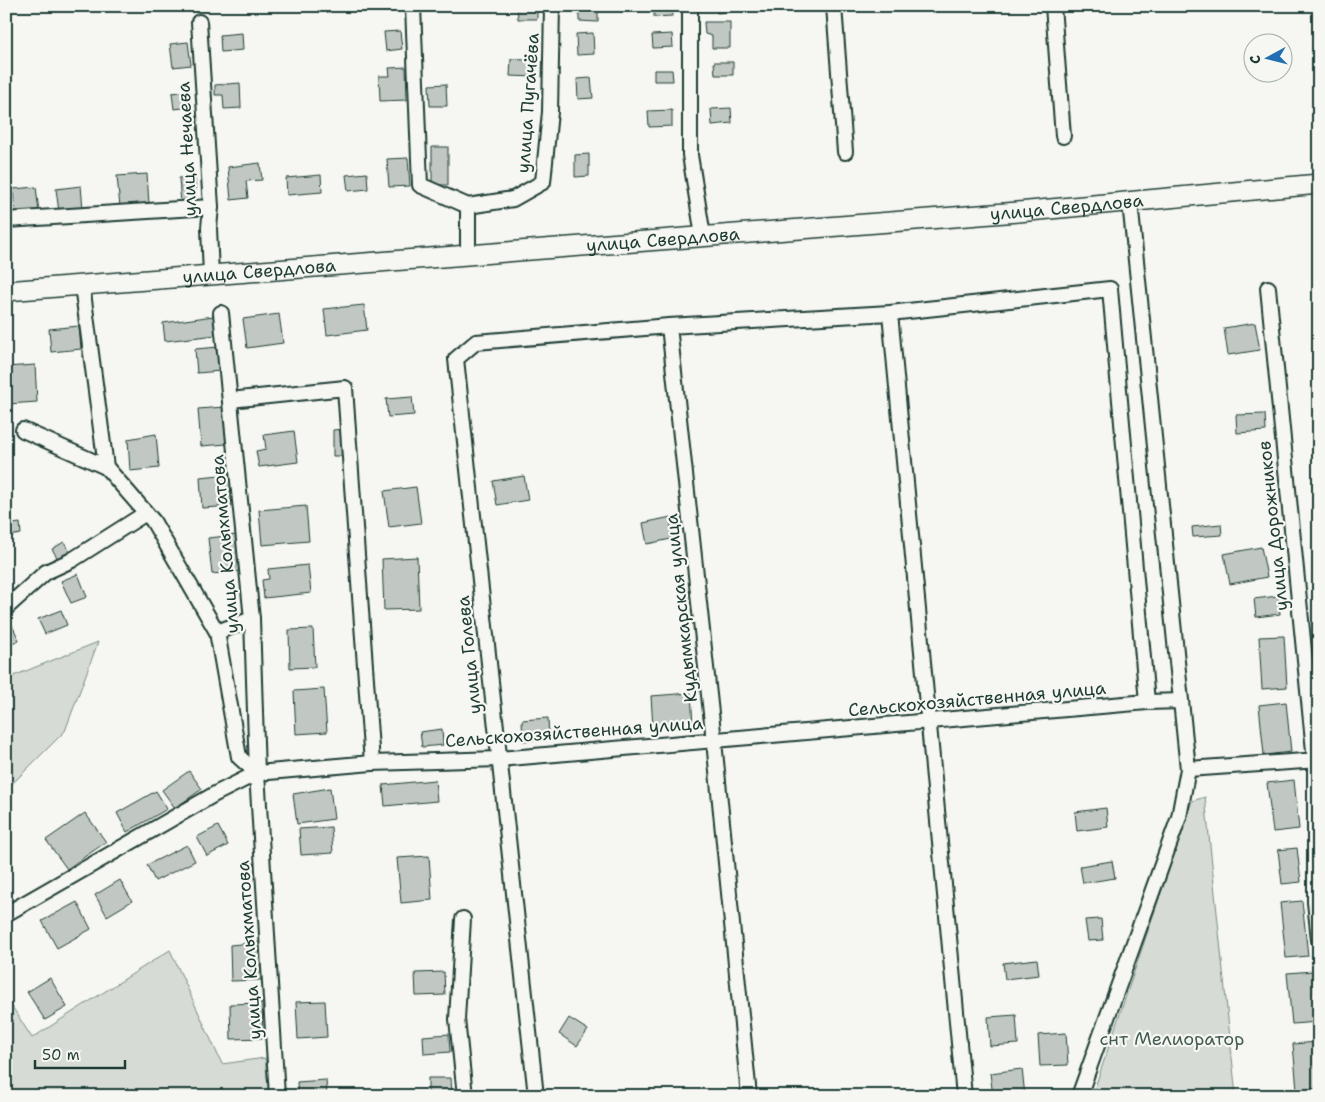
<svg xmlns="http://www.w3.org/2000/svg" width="1325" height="1102" font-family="'Shantell Sans',sans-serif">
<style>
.green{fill:#d6dbd6;stroke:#7a8c85}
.building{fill:#c1c8c3;stroke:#1f3d34}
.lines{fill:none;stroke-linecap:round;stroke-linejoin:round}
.minor-casing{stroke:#1f3d34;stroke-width:18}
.secondary-casing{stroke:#1f3d34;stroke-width:22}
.minor{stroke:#f6f6f2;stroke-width:14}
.secondary{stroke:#f6f6f2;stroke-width:19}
.labels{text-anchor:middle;stroke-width:4.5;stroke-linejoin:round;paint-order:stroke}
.street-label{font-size:18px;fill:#1f3d34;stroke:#f6f6f2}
.park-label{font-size:18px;fill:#445d54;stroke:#f6f6f2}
</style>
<rect width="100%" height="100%" fill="#f6f6f2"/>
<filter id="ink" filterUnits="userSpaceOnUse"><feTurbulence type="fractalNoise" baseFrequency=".02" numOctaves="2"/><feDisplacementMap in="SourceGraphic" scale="10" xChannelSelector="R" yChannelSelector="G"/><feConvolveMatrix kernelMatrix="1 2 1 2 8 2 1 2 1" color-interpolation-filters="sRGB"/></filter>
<g filter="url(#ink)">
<g class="green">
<polygon points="98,642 65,731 6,790 6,679"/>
<polygon points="1205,797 1236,1096 1092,1096 1192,801"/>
<polygon points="170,950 222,1064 265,1058 269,1096 6,1096 6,997 32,1038"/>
</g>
<g class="building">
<polygon points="517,6 537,6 537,19 518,19"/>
<polygon points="579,6 598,6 598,22 579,21"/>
<polygon points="654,6 672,6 672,16 654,17"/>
<polygon points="716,6 735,6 735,11 717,13"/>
<polygon points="704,22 730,22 730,48 712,48 712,36 705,34"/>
<polygon points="400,31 402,49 386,51 384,32"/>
<polygon points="242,33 243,50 221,52 220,35"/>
<polygon points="593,33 594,54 577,55 576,34"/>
<polygon points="672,34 673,47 653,48 652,35"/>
<polygon points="188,42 191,65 173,67 170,44"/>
<polygon points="511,59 537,61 536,77 510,76"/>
<polygon points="714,62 733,62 733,75 715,75"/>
<polygon points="406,67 407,100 380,101 379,76 390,76 389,68"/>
<polygon points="654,70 672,70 673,81 654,81"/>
<polygon points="591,78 593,98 578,99 577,79"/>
<polygon points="240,83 241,108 224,109 223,95 215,95 215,85"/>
<polygon points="446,84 447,106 430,106 429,85"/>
<polygon points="189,91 191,107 174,109 172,93"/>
<polygon points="731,108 732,123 712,125 711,109"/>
<polygon points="672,110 672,126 649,127 648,111"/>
<rect x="432" y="147" width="16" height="38"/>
<polygon points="589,154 589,176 575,177 575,155"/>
<polygon points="408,158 410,186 389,187 387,159"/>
<polygon points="260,163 262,180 246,181 248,198 231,200 228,167"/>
<polygon points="367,173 368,189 348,191 346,175"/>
<polygon points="147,174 149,204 120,207 117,176"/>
<polygon points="321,175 322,192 287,195 286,178"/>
<polygon points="195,177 196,203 181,204 179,178"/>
<polygon points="81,186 83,209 59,212 56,189"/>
<polygon points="36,187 39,212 15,214 13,189"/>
<polygon points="364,305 367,330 327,335 324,309"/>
<polygon points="279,314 283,343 247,348 243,319"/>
<polygon points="214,316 216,335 165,341 163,323"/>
<polygon points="1255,323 1260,350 1228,355 1224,328"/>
<polygon points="79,326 81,349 51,352 49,329"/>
<polygon points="219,347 221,371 197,373 195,349"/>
<polygon points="35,365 37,402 8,404 6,367"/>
<polygon points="412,397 414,415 388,417 386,399"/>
<polygon points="224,407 227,444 201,446 198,409"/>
<polygon points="1265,414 1266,431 1237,433 1236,415"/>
<polygon points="343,429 343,456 333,456 333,430"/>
<polygon points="294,431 298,462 259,467 256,451 266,449 264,435"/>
<polygon points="156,434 159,468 130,471 128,439"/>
<polygon points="231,474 234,506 202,508 200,477"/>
<polygon points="524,476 528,500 497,505 493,481"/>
<polygon points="416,487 421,523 389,527 384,491"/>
<polygon points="306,506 309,541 262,545 259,510"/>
<polygon points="671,517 671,539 647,544 643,523"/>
<polygon points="20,523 21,534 9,536 7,525"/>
<polygon points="1221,524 1222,535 1193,537 1192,527"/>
<polygon points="236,535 240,571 212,574 208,538"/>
<polygon points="64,542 70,552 58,559 52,549"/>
<polygon points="1261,547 1267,577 1230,584 1224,554"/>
<polygon points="417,557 419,609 384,610 382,559"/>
<polygon points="308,565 311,593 264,598 262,580 269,579 268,569"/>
<polygon points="78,574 87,597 71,603 61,581"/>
<polygon points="1278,596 1280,614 1256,617 1254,599"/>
<polygon points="61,610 67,625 45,634 38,619"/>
<polygon points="10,621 19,640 6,646 6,623"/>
<polygon points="313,629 315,667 290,668 289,630"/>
<polygon points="1284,636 1287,687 1262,689 1259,637"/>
<polygon points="1319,646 1319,684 1317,685 1314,647"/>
<polygon points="324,689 327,732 296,734 294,691"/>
<polygon points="691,693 693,725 653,728 651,696"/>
<polygon points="1286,702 1291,752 1264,755 1259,705"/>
<polygon points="548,718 549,739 523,741 522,720"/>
<polygon points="442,729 443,745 422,747 420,732"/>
<polygon points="189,771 202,789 175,808 162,790"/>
<polygon points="435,780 437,801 385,806 383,785"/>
<polygon points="1294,780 1299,829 1273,832 1267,783"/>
<polygon points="330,788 334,819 297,824 293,794"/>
<polygon points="156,791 167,809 127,832 117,813"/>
<polygon points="1106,808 1108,827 1077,831 1075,812"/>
<polygon points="85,813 106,842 67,869 46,840"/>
<polygon points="218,826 228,845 207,856 197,837"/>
<polygon points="331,827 333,853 301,855 299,829"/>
<polygon points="187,845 195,861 155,881 147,865"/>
<polygon points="1297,848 1301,882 1282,884 1278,850"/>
<polygon points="429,856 432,900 401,903 397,858"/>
<polygon points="1112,861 1115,878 1083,883 1080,866"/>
<polygon points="120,880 132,901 107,916 95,895"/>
<polygon points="1302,901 1308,956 1286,958 1280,903"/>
<polygon points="77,902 91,929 57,948 42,921"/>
<polygon points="1101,919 1103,940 1088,941 1085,920"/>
<polygon points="261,942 261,980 231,981 230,945"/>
<polygon points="1037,959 1039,975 1005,979 1003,963"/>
<polygon points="1313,971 1318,1022 1292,1024 1287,973"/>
<polygon points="444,972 445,995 416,996 415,973"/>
<polygon points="50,978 67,1007 45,1020 27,992"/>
<polygon points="325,1001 327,1037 298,1039 296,1002"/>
<polygon points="262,1003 263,1038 231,1039 230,1004"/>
<polygon points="1016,1015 1018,1044 990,1046 988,1017"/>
<polygon points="569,1018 588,1030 577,1046 559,1034"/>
<polygon points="1066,1033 1068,1065 1040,1066 1038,1035"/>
<polygon points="449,1034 450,1052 424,1054 423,1036"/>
<polygon points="1318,1042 1319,1088 1297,1090 1293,1044"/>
<polygon points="1022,1069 1025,1096 993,1096 990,1073"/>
<polygon points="428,1078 451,1078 452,1096 428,1096"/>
<polygon points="326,1080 327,1096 298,1096 297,1082"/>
</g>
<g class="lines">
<defs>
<g id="minor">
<polyline points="413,6 420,185 468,206"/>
<polyline points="690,6 690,155 703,236"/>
<polyline points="834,6 845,152"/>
<polyline points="1053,6 1063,136"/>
<polyline points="199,22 211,207 209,228 211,275"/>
<polyline points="468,206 513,199 543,182 550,112 552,6"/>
<polyline points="468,206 468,255"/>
<polyline points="6,220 211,207"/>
<polyline points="82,285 106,467 153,521 217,632 239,757 257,773 277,1096"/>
<polyline points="1268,288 1315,761 1315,902 1319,940"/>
<polyline points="221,313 252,619 257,773"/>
<polyline points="890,313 964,1096"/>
<polyline points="669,326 714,741 749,1096"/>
<polyline points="230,400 345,388 372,763"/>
<polyline points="23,430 106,467"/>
<polyline points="6,608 46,572 72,560 146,513"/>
<polyline points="217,632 252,619"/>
<polyline points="1188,769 1319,760"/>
<polyline points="6,914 215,794 257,773 372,763 499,759 1147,702 1181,701"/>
<polyline points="463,919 457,1019 465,1096"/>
<polyline points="536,1096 456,359 476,342 669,326 890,313 1110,289 1147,702"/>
<polyline points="1079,1096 1179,817 1188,769 1130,202"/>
</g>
<g id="secondary">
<path id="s1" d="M6,291L1018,212L1319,184"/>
</g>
</defs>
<use href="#minor" class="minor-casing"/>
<use href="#secondary" class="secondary-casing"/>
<use href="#minor" class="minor"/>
<use href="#secondary" class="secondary"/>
</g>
</g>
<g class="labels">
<g class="street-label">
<text transform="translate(528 103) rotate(-86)" y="6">улица Пугачёва</text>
<text transform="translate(187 149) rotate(-93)" y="6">улица Нечаева</text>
<text dy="6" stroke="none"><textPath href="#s1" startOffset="1064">улица Свердлова</textPath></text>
<text dy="6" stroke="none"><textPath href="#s1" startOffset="659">улица Свердлова</textPath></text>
<text dy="6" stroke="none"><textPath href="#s1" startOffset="254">улица Свердлова</textPath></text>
<text transform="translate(1273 526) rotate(-96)" y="6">улица Дорожников</text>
<text transform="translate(225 544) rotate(-95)" y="6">улица Колыхматова</text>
<text transform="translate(681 608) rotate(-96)" y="6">Кудымкарская улица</text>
<text transform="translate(469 655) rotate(-96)" y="6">улица Голева</text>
<text transform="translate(977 699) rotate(-5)" y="6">Сельскохозяйственная улица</text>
<text transform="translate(574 732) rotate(-4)" y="6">Сельскохозяйственная улица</text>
<text transform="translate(249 950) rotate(-94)" y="6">улица Колыхматова</text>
</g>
<g class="park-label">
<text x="1172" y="1045">снт Мелиоратор</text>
</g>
</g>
<rect width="1325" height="1102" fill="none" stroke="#f6f6f2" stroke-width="25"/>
<rect x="12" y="12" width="1300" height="1077" fill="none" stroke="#1f3d34" stroke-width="2" filter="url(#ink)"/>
<g transform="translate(1268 58) rotate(263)"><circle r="24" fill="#f6f6f2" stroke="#a0aca6"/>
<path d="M0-4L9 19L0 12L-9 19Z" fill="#1f6fb2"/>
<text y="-8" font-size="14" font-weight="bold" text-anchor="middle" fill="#1f3d34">С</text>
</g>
<path d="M35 1060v8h90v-8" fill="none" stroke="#1f3d34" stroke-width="2.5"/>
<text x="42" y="1060" font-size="15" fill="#1f3d34" stroke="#f6f6f2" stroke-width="4" paint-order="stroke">50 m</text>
</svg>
